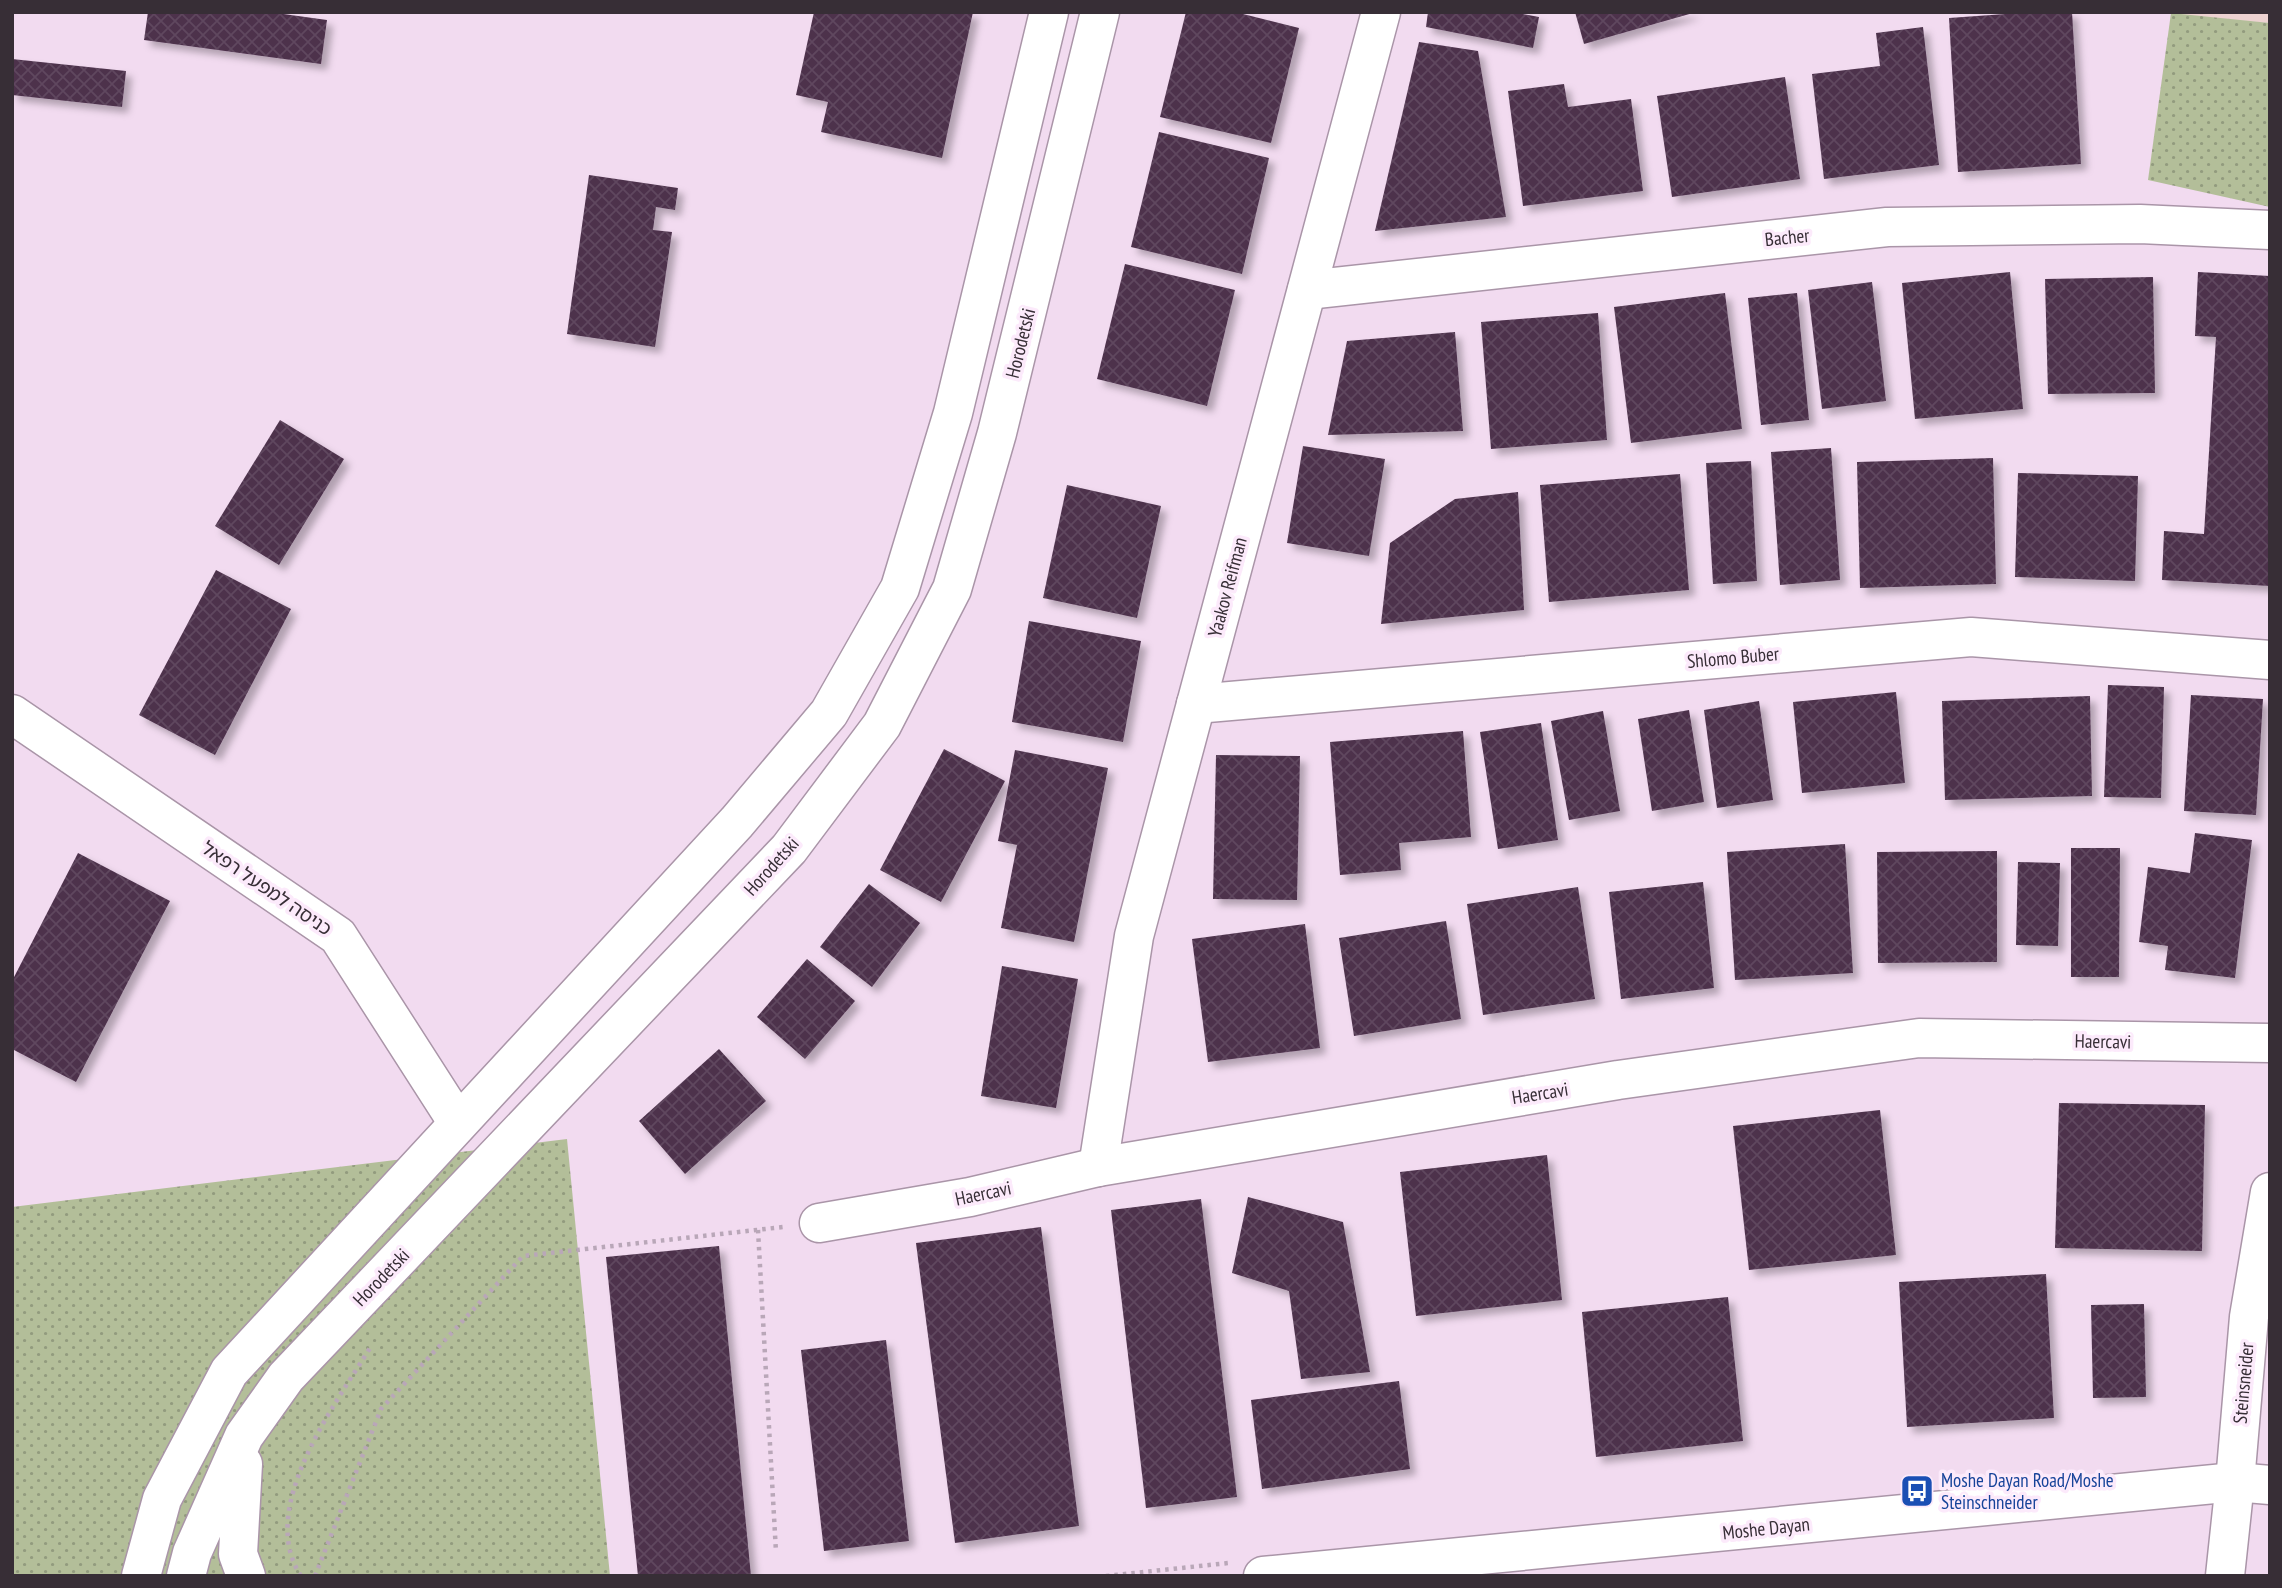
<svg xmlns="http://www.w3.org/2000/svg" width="2282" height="1588" font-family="'PT Sans Narrow','Noto Sans Hebrew',sans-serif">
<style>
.education{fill:#edd2d1}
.park{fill:url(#park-dots)}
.building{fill:url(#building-cross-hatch);filter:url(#shadow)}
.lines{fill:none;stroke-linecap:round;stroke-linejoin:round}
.minor-casing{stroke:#aa95a8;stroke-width:41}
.tertiary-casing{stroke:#aa95a8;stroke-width:41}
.path{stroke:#b9a7b8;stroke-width:4.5;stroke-dasharray:3.5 5;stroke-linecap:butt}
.minor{stroke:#fff;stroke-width:38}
.tertiary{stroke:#fff;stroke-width:38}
.labels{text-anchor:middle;stroke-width:7;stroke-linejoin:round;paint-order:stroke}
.street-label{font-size:19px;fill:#372e36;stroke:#fceafb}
.transit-label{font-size:19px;fill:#164399;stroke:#fceafb;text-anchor:start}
</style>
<defs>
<pattern id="park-dots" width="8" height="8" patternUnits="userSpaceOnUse" patternTransform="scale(1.75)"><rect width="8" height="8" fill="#b3be99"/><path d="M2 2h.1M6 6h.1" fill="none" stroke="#929b7e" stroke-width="1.8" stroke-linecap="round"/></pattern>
<pattern id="building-cross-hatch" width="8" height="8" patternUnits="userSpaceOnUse" patternTransform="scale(1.75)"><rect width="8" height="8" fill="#4d324c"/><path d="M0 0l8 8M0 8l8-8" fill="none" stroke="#5f475e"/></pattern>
<filter id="shadow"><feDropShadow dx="6" dy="6" stdDeviation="3.5" flood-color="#0004"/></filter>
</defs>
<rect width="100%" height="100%" fill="#f2dbf0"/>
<polygon class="education" points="2165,12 2270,12 2270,23 2198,17"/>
<g class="park">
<polygon points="2171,13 2270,23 2270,207 2148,180"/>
<polygon points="567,1139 610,1576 12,1576 12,1207"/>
</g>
<g class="building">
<polygon points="148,12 269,12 327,20 321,64 144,40"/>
<polygon points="814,12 973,12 942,158 821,132 828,102 796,95"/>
<polygon points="1186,12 1235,12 1299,28 1271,143 1160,117"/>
<polygon points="1428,12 1512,12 1539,17 1533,48 1426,27"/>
<polygon points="1575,12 1693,12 1693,13 1584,44"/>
<polygon points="2033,12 2072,12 2081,164 1958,172 1949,18"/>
<polygon points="1923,27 1939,165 1824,179 1812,74 1880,66 1876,33"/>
<polygon points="1419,42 1478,51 1506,217 1375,231"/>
<polygon points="12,59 126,71 122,107 12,95"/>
<polygon points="1785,77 1800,179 1672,197 1657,96"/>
<polygon points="1564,84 1568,107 1631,99 1643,191 1523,206 1508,91"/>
<polygon points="1159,132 1269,158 1242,274 1131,247"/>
<polygon points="589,175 678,188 675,210 656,207 653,230 672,232 655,347 567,334"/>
<polygon points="1125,264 1235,290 1207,406 1097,379"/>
<polygon points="2010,272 2023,409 1915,419 1902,283"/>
<polygon points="2198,272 2270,276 2270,586 2162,580 2164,531 2204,534 2216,337 2195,336"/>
<polygon points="2153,277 2155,393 2048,394 2045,279"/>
<polygon points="1872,282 1886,401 1822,409 1808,290"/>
<polygon points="1725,293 1742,429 1631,443 1614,307"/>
<polygon points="1797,293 1809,420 1761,425 1748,298"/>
<polygon points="1598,313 1607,440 1491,449 1481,322"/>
<polygon points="1455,332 1463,431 1328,435 1347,341"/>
<polygon points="280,420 344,459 279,565 215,526"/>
<polygon points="1303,446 1385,459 1369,556 1287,543"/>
<polygon points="1831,448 1840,580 1780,585 1771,452"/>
<polygon points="1993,458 1996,584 1860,588 1857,462"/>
<polygon points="1751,461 1757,581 1713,584 1706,463"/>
<polygon points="2018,473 2138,476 2135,581 2015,577"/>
<polygon points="1680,474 1689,590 1549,602 1540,485"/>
<polygon points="1067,485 1161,506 1137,618 1043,598"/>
<polygon points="1518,492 1524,610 1381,624 1390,543 1455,499"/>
<polygon points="216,570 291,609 215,755 139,715"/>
<polygon points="1029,621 1141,641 1123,742 1012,722"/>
<polygon points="2108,685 2164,687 2161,798 2104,797"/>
<polygon points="1896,692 1905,783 1802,793 1793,702"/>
<polygon points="2191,695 2263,699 2256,815 2184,811"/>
<polygon points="2090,696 2092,796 1945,800 1942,701"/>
<polygon points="1759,701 1773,800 1717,808 1704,710"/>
<polygon points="1689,710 1704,802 1652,811 1638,719"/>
<polygon points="1603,711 1620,811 1569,820 1551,721"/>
<polygon points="1541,723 1558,840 1498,849 1480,732"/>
<polygon points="1463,731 1471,837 1399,843 1401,870 1340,875 1330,742"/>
<polygon points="944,749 1005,781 941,902 880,870"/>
<polygon points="1015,750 1108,768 1074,942 1001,928 1017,845 998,841"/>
<polygon points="1216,755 1300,756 1297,900 1213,899"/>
<polygon points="2195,833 2252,840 2235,978 2165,970 2168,946 2139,942 2148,867 2190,873"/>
<polygon points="1845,844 1853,973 1735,980 1727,852"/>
<polygon points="2071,848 2120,848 2119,977 2071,977"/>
<polygon points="1997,851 1997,962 1878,963 1877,852"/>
<polygon points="78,853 170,901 76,1082 12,1049 12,981"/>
<polygon points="2018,862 2060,863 2058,946 2016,945"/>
<polygon points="1703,882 1714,988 1621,999 1609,892"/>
<polygon points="869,884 920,923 872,987 820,947"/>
<polygon points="1578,887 1595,999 1483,1015 1467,904"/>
<polygon points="1446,921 1461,1019 1354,1036 1339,938"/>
<polygon points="1305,924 1320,1048 1208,1062 1192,939"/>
<polygon points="807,959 855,1001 805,1059 757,1017"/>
<polygon points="1002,966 1078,979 1056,1108 981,1096"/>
<polygon points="719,1049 766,1101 685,1174 639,1121"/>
<polygon points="2059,1103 2205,1105 2202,1251 2055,1248"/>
<polygon points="1880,1110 1896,1255 1749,1270 1733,1126"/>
<polygon points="1547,1155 1562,1300 1416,1316 1400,1172"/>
<polygon points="1248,1197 1343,1222 1370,1372 1301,1379 1289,1291 1232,1273"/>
<polygon points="1201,1199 1237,1497 1146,1508 1111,1210"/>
<polygon points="1041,1227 1079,1526 955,1543 916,1243"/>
<polygon points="719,1246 751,1576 638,1576 606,1257"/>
<polygon points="2046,1274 2054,1418 1907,1427 1899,1282"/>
<polygon points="1728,1297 1743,1441 1596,1457 1582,1312"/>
<polygon points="2144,1304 2146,1397 2093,1398 2091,1305"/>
<polygon points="886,1340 909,1541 824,1551 801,1350"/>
<polygon points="1399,1381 1410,1469 1262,1489 1251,1400"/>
</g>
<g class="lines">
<defs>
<g id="minor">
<polyline points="1307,290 1887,227 2140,224 2270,230"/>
<polyline points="1196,704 1971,637 2270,660"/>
<polyline points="12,714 338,936 458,1123"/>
<polyline points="1098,1167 1134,936 1381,12"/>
<polyline points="819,1223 970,1197 1098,1167 1618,1080 1919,1038 2270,1043"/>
<polyline points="2225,1576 2235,1482 2249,1317 2270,1192"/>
</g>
<g id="tertiary">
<polyline points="243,1464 238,1554 246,1576"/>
<polyline points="141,1576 162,1499 229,1372 737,822 829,713 900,588 953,413 1049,12"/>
<polyline points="186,1576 192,1553 244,1436 286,1377 789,849 882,725 952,589 997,433 1100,12"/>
<polyline points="1263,1576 2235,1482 2270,1485"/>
</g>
</defs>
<use href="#minor" class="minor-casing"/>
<use href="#tertiary" class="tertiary-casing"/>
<g class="path">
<polyline points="758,1230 776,1552"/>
<path d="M301,1576C256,1509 335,1405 370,1348"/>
<polyline points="315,1576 381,1409 523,1256 783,1227"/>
<polyline points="1106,1576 1228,1563"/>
</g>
<use href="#minor" class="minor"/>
<use href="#tertiary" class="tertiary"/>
</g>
<defs>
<symbol id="bus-square" viewBox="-11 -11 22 22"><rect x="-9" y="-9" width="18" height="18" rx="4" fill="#1a4fb4" stroke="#fceafb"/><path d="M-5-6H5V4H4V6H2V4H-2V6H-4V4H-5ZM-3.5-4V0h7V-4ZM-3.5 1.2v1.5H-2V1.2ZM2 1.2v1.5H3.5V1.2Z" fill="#fff"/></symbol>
</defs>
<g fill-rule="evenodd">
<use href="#bus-square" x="1898" y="1472" width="38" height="38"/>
</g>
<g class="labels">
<g class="street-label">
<text transform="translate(1787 237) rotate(-6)" y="7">Bacher</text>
<text transform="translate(1020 343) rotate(-76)" y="7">Horodetski</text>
<text transform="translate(1227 587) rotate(-75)" y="7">Yaakov Reifman</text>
<text transform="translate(1733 657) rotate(-5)" y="7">Shlomo Buber</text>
<text transform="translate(771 866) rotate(-48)" y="7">Horodetski</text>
<text transform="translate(267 888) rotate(34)" y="7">כניסה למפעל רפאל</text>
<text transform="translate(2103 1041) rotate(1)" y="7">Haercavi</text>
<text transform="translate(1540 1093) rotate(-9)" y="7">Haercavi</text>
<text transform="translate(983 1193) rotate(-12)" y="7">Haercavi</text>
<text transform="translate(381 1277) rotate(-46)" y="7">Horodetski</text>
<text transform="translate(2243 1383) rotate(-85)" y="7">Steinsneider</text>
<text transform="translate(1766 1528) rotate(-6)" y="7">Moshe Dayan</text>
</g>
<g class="transit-label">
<text x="1941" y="1487">Moshe Dayan Road/Moshe<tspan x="1941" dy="22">Steinschneider</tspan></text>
</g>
</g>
<rect width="2282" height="1588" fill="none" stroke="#372e36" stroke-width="28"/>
</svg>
